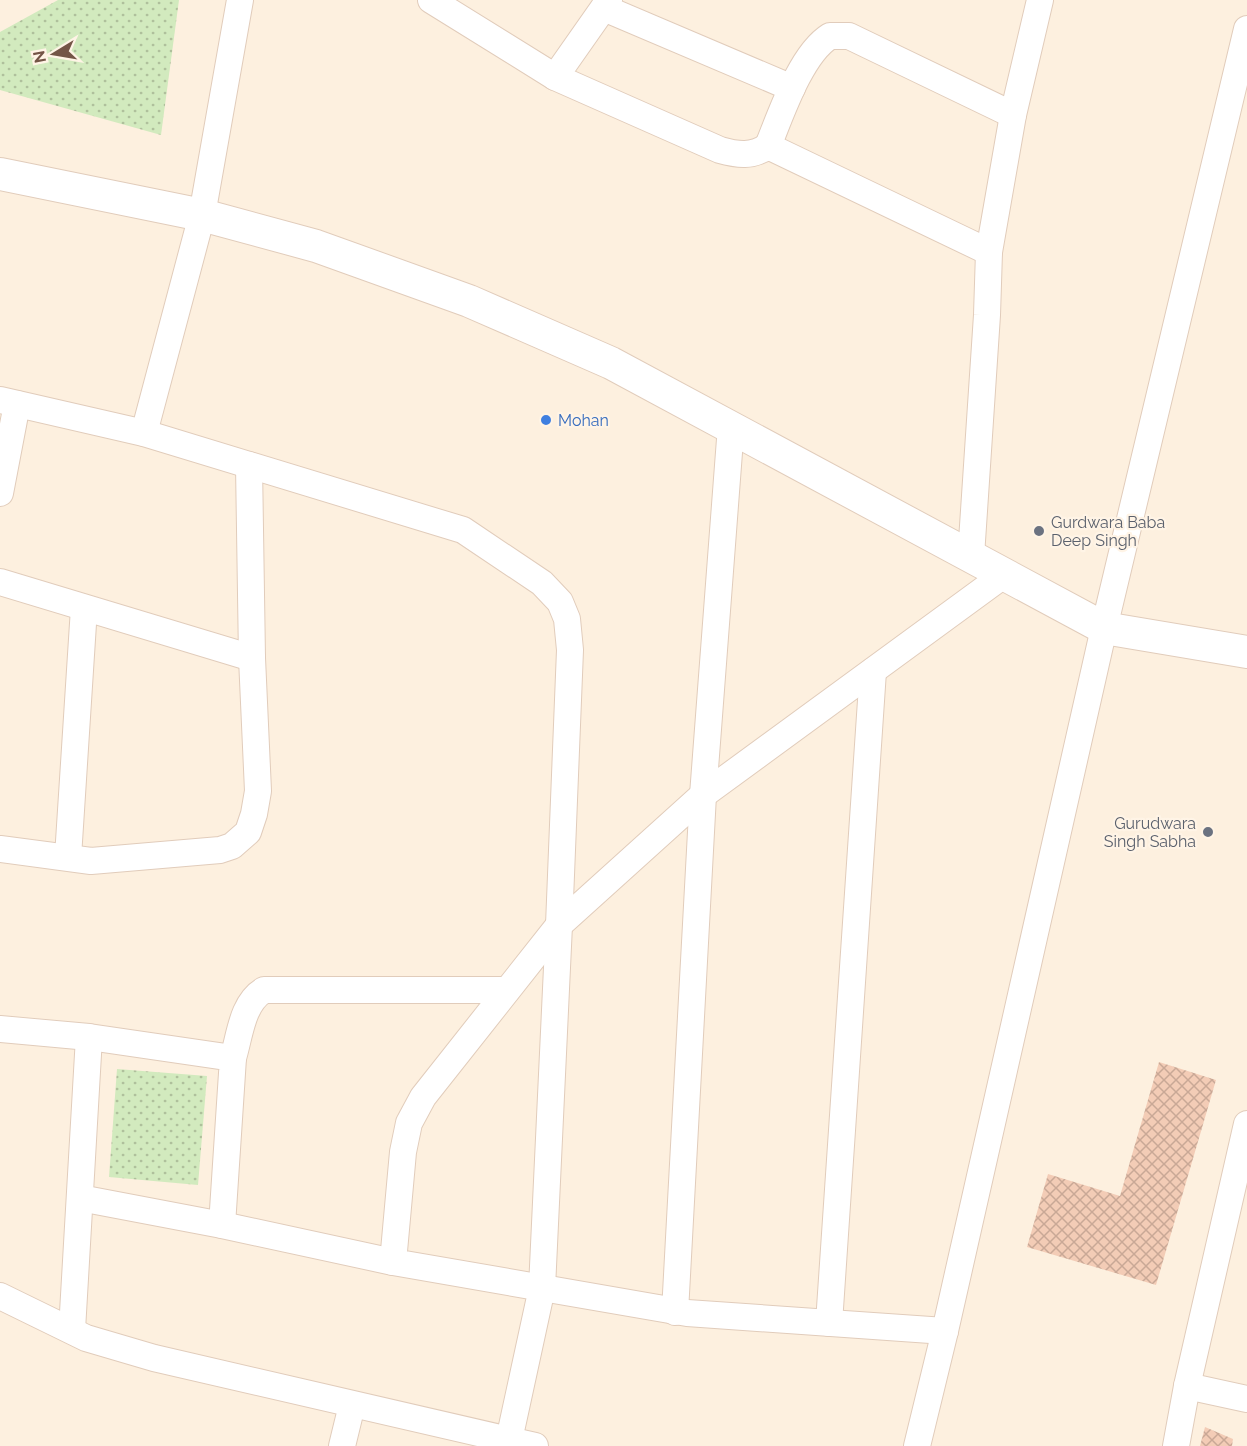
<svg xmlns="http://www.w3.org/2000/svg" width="1247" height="1446" font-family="Raleway,sans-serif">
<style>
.park{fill:url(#park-dots)}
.building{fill:url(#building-cross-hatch)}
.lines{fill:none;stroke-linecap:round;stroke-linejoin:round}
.minor-casing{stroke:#e1ccbb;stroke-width:28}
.tertiary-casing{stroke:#e1ccbb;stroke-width:34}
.minor{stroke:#fff;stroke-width:26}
.tertiary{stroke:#fff;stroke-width:32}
.shop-dot{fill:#3f7fe0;stroke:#fff4e6;stroke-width:2}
.worship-dot{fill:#6b7280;stroke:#fff4e6;stroke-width:2}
.labels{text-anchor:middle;stroke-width:4.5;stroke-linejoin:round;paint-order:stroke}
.shop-label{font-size:16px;fill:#366cbe;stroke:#fff4e6;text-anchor:start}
.worship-label{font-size:16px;fill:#5b616d;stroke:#fff4e6;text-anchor:start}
</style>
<defs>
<pattern id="park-dots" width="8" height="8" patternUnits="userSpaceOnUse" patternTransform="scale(1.5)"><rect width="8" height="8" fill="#d2eabe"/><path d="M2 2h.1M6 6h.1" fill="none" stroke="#afc09c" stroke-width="1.8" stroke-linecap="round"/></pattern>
<pattern id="building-cross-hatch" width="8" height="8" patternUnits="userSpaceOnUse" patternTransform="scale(1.5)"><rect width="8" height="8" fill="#f3ccb6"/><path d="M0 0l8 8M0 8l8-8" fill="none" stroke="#c9a896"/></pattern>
</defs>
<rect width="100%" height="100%" fill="#fdf0df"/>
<g class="park">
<polygon points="58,0 179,0 161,135 0,90 0,32"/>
<polygon points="117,1069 207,1076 198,1185 109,1177"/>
</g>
<g class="building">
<polygon points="1159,1062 1216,1080 1156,1285 1027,1247 1048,1174 1120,1196"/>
<polygon points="1205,1427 1233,1439 1232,1446 1200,1446"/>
</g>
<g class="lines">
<defs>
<g id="minor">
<path d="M431,0L555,77L720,150C738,155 752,157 768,146L989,252"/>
<polyline points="604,8 792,88"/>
<polyline points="555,77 609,0"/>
<path d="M768,146C781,114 801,54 830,36H849L1013,115"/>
<polyline points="0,400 144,433 463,530 542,583 560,602 567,619 570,650 559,925 542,1288 509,1440"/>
<polyline points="144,433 202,215 240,0"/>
<polyline points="0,493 17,404"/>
<polyline points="971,556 987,315 989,252 1013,115 1040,0"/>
<polyline points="0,582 252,658"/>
<polyline points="0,849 91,861 220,850 232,846 248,832 254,814 258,791 252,658 249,465"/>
<polyline points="68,857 84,608"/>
<polyline points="0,1029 89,1037 233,1058 222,1225"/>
<path d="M233,1058C240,1035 242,1003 264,990H507"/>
<polyline points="80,1198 222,1225 393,1262"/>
<polyline points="0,1296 86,1338 154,1358 535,1446"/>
<polyline points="675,1312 703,795 731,426"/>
<polyline points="829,1323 873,671"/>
<polyline points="72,1330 89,1037"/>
<polyline points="945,1331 687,1313 393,1262 403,1152 409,1123 423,1097 559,925 703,795 1005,574"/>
<polyline points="1187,1386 1247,1399"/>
<polyline points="342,1446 352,1405"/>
<polyline points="917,1446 945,1331 1104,628 1247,29"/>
<polyline points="1176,1446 1187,1386 1247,1124"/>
</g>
<polyline id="tertiary" points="0,174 202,215 316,246 469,301 611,363 1104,628 1247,652"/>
</defs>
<use href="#minor" class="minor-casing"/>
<use href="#tertiary" class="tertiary-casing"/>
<use href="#minor" class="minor"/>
<use href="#tertiary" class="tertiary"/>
</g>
<circle class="shop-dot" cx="546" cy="420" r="6"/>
<g class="worship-dot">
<circle cx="1039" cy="531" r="6"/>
<circle cx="1208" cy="832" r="6"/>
</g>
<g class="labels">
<g class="shop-label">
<text x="558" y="426">Mohan</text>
</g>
<g class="worship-label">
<text x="1051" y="528">Gurdwara Baba<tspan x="1051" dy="18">Deep Singh</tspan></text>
<text x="1196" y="829" text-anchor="end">Gurudwara<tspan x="1196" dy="18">Singh Sabha</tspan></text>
</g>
</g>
<g transform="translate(54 54) rotate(259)" stroke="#fff4e6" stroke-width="4.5" paint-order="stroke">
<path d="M0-4.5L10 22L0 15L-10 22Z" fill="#745547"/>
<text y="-9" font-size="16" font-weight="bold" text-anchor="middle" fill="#745547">N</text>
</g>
</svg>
